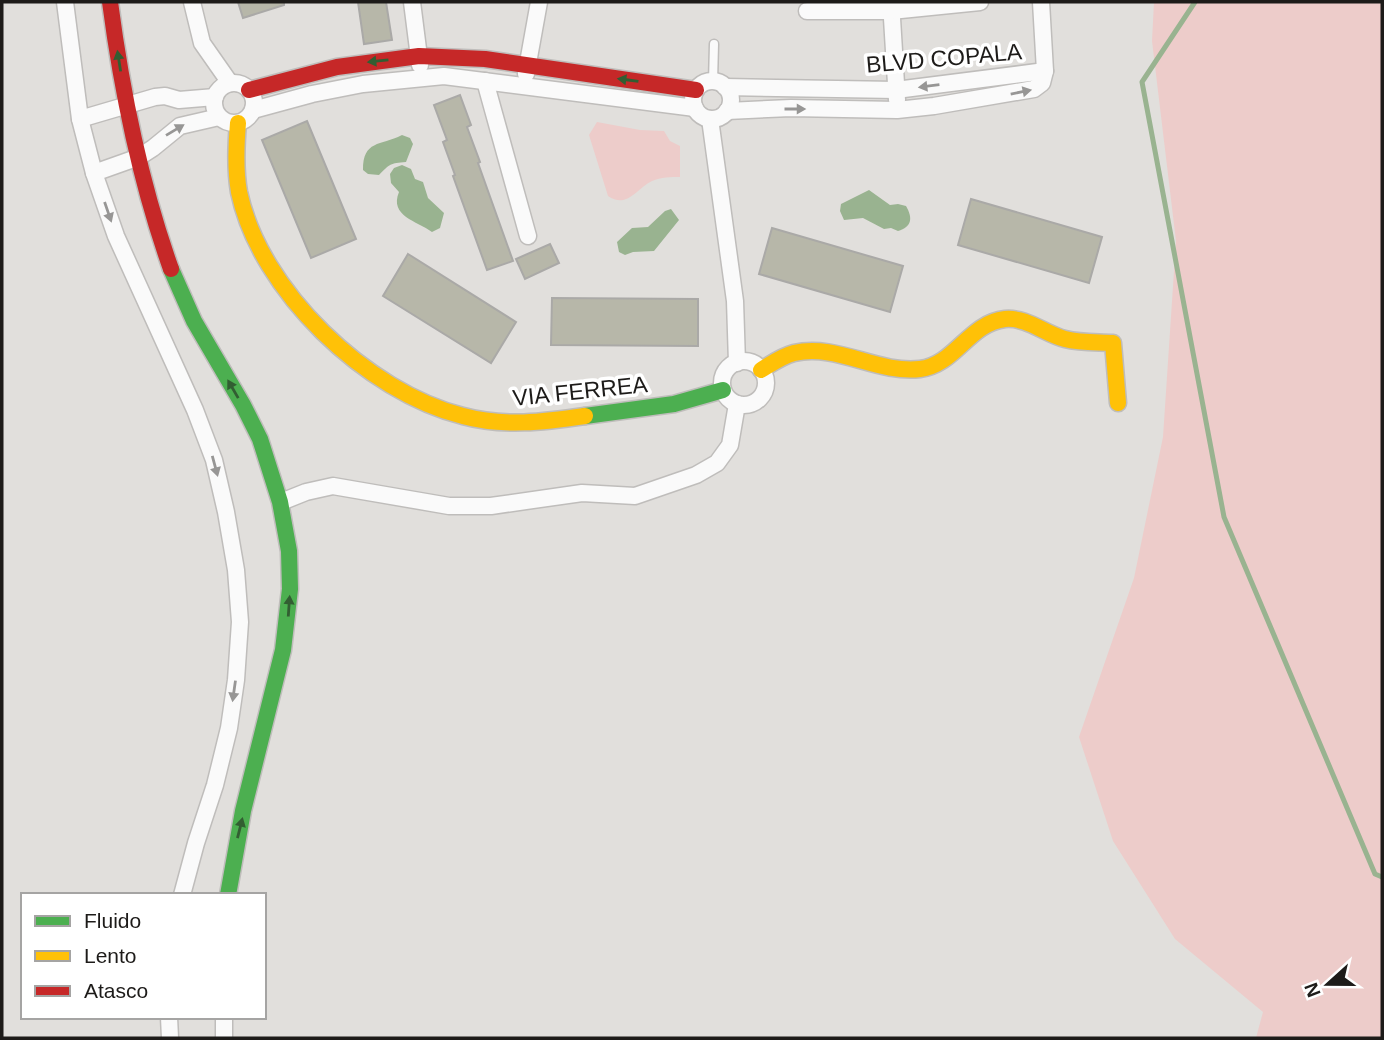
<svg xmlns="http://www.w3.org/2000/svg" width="1384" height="1040" font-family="Arial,sans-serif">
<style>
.green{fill:#edccca}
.water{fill:#99b390}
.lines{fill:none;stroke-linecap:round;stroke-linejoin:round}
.stream{stroke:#99b390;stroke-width:5}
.building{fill:#b7b7a9;stroke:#aaa9a7;stroke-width:2}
.lane-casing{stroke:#bfbdbb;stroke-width:11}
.street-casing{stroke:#bfbdbb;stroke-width:19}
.fast-casing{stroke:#bfbdbb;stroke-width:19}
.slow-casing{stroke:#bfbdbb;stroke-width:19}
.jam-casing{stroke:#bfbdbb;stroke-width:19}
.lane{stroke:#fafafa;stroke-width:8}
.street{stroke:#fafafa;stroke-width:16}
.fast{stroke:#4caf50;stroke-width:16}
.slow{stroke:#ffc107;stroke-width:16}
.jam{stroke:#c62828;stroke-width:16}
.oneway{fill:#325e32}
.oneway2{fill:#979695}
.labels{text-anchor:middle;stroke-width:7;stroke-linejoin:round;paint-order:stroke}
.street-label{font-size:23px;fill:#1d1b19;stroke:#fff}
</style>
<rect width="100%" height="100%" fill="#e1dfdc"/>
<g class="green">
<polygon points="1154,2 1382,2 1382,1038 1256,1038 1263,1012 1175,939 1113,841 1079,737 1134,578 1163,437 1176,241 1152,41"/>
<path d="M597,122L640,130L664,131L670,141L680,146V177C671,177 661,177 652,181C636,189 627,209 608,196L589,135Z"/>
</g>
<g class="water">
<path d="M402,135L410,138L413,144L406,162C390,163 390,164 379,175L368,174L363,170C363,140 380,146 402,135Z"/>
<path d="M402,165L411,169L415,179L423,182L428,198L444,213L440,228L432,232C417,221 389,216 399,192L391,183L390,174L394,168Z"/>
<path d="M869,190L890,205L898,204L906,206C913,218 912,227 898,231L891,228L884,229L863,218L844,220L840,211L841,204Z"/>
<polygon points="671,209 679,220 654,251 633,252 625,255 619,252 617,242 632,228 648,227 665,211"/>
</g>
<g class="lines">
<polyline class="stream" points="1195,2 1142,82 1224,517 1375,874 1382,877"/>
</g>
<g class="building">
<polygon points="238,2 284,2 284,5 243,18"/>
<polygon points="358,2 386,2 392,40 364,44"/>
<polygon points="460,95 471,125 467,127 480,162 478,163 513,261 487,270 453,176 455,175 443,142 447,140 434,105"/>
<polygon points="307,121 356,239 311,258 262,140"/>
<polygon points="971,199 1102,237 1089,283 958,245"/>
<polygon points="772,228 903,266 890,312 759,274"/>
<polygon points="550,244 559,263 525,279 516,259"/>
<polygon points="408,254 516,322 491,363 383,296"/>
<polygon points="552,298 698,299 698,346 551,345"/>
</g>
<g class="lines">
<defs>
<polyline id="lane" points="713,82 714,44"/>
<g id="street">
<polyline points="65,2 80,119 94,173 116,236 195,410 214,460 226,512 236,570 240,622 236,680 229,728 215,785 196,843 182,895"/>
<polyline points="192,2 202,43 230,83"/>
<polyline points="412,2 420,65"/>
<polyline points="891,2 897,100"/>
<polyline points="807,11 891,11 980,2"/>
<polyline points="526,74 539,2"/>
<polyline points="485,81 528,236"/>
<circle cx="712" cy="100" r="19"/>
<circle cx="234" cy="103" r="20"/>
<polyline points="725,87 896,90 1045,71"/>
<polyline points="253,110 312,94 363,84 444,76 695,108"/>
<polyline points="727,111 791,108 897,110 934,106 1034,89 1042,83 1045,71 1041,2"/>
<polyline points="80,119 155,97 165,96 179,100 215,97"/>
<polyline points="710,119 735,301 737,363"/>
<polyline points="94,173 139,157 153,148 180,126 219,117"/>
<circle cx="744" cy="383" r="22"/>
<polyline points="281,502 306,492 333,486 449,506 491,506 582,493 635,496 696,475 717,463 730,445 737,404"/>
<polyline points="169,1017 170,1038"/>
<polyline points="224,1017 224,1038"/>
</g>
<g id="fast">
<polyline points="171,269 194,321 243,405 260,439 280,502 289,551 290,589 283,650 243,811 228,895"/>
<polyline points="585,416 674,404 723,390"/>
</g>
<g id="slow">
<path d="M238,123C236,146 235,169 239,192C260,291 367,392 463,416C503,427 545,422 585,416"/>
<path d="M761,370C771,364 782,356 794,353C837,343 877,374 920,369C955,365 969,323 1005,319C1027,317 1045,334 1065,339C1081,343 1097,342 1113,343L1118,403"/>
</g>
<g id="jam">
<path d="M110,2C122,93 140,182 171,269"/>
<polyline points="249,90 337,67 419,56 485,59 696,90"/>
</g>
</defs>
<use href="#lane" class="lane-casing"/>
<use href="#street" class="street-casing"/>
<use href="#fast" class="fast-casing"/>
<use href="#slow" class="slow-casing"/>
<use href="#jam" class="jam-casing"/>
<use href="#lane" class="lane"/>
<use href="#street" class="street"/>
<use href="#fast" class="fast"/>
<use href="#slow" class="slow"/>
<use href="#jam" class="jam"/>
</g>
<defs><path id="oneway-solid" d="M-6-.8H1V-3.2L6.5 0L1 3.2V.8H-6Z" transform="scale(1.75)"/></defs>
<g class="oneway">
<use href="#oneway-solid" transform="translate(119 61) rotate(-99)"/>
<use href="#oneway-solid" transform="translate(378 61) rotate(174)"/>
<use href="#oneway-solid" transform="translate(628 80) rotate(-172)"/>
<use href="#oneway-solid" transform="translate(233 389) rotate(-120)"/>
<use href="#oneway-solid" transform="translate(289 606) rotate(-86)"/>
<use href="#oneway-solid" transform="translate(240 828) rotate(-76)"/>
</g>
<g class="oneway2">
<use href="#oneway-solid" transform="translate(929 86) rotate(173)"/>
<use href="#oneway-solid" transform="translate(1021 92) rotate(-11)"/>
<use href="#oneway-solid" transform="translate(795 109)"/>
<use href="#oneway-solid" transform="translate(175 130) rotate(-31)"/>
<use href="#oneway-solid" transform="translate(108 212) rotate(71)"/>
<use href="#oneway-solid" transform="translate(215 466) rotate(75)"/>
<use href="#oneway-solid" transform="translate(234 691) rotate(98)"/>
</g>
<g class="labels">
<g class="street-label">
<text transform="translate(944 58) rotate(-5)" y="8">BLVD COPALA</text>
<text transform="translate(580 391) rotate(-6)" y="8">VIA FERREA</text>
</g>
</g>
<rect width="1384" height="1040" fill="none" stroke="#1d1b19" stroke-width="7"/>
<rect x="21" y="893" width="245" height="126" fill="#ffffff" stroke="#a5a4a3" stroke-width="2"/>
<rect x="35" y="916" width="35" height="10" fill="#4caf50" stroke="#a5a4a3" stroke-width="2"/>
<text x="84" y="928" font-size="21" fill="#1d1b19">Fluido</text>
<rect x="35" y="951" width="35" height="10" fill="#ffc107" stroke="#a5a4a3" stroke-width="2"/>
<text x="84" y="963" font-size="21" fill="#1d1b19">Lento</text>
<rect x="35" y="986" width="35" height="10" fill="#c62828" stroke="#a5a4a3" stroke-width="2"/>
<text x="84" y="998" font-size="21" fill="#1d1b19">Atasco</text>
<g transform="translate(1328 984) rotate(249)" stroke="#ffffff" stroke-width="5" paint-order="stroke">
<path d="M0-5L12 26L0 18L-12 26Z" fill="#1d1b19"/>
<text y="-10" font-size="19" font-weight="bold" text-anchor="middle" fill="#1d1b19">N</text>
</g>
</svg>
